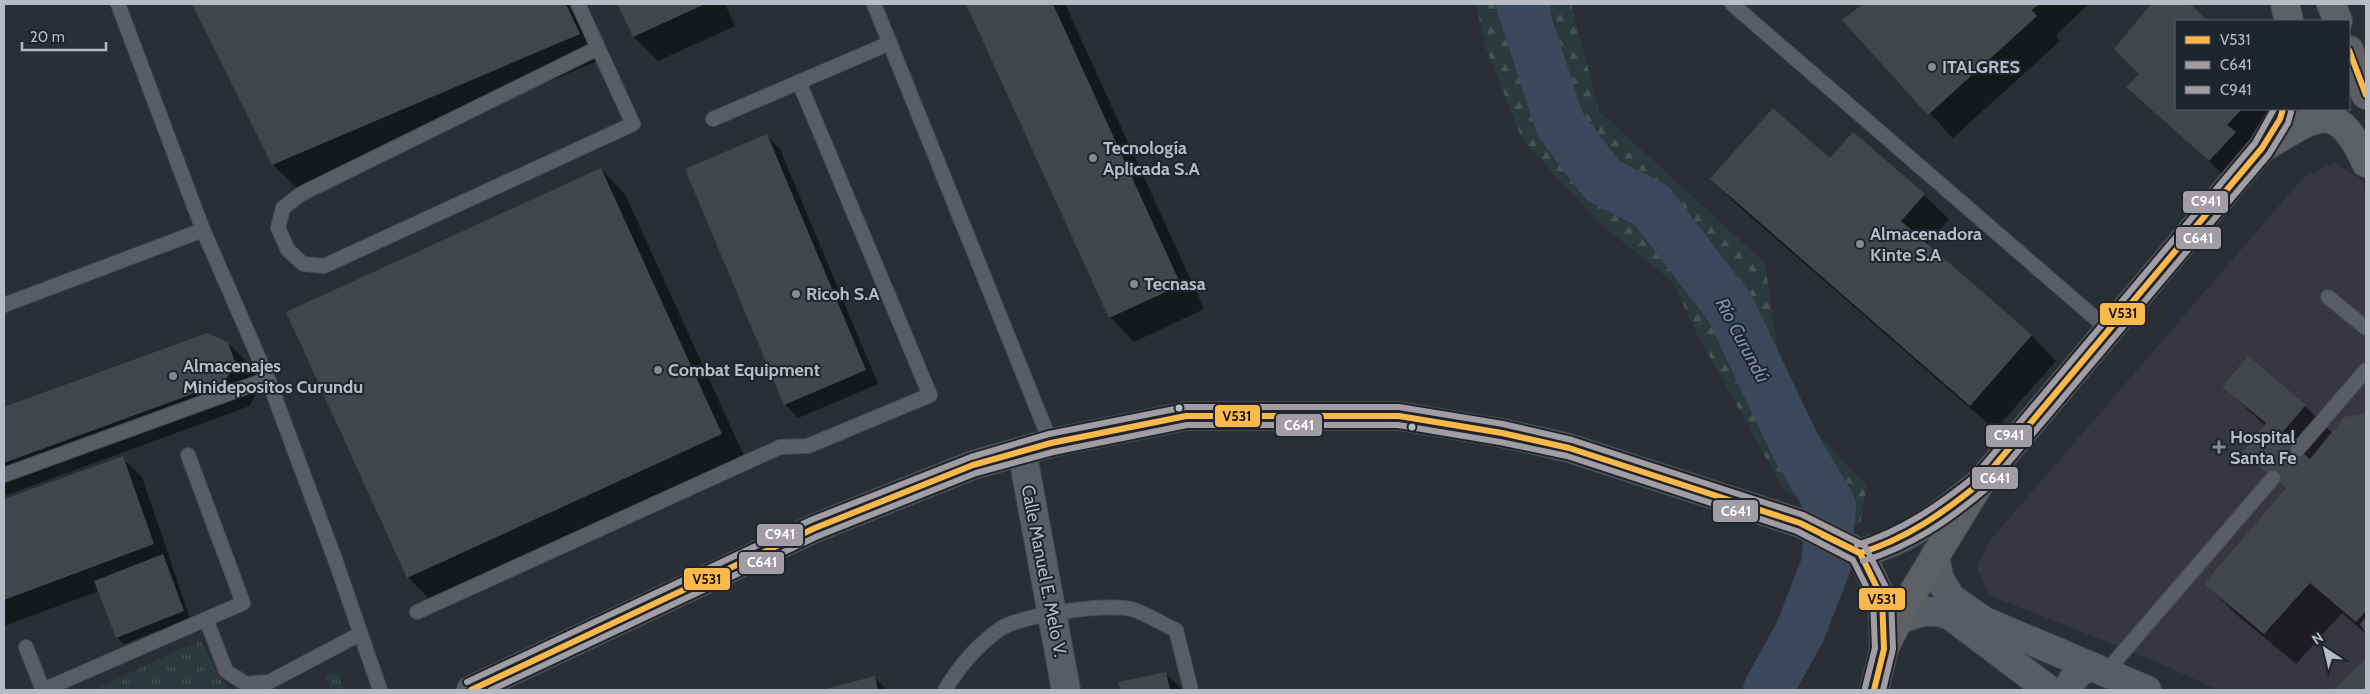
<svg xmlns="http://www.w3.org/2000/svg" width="2370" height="694" font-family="Cabin,sans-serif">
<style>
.medical{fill:#373641}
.grass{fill:url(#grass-tufts)}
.forest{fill:url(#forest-firs)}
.shadow{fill:#0007}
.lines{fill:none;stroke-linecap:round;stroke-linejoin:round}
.river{stroke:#3c495c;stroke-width:50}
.building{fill:#43474c}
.service-casing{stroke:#484b51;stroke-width:16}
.minor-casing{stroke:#484b51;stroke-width:30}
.tertiary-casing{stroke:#484b51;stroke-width:30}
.primary-casing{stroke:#484b53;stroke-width:30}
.service{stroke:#5a5d64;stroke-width:14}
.minor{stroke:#5a5d64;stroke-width:28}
.tertiary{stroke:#5a5d64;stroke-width:28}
.primary{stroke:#5d6065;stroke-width:28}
.bus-1-casing{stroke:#1f252f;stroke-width:10}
.bus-2-casing{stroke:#1f252f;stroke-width:10}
.bus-3-casing{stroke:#1f252f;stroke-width:10}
.bus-1{stroke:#fcb94b;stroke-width:6}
.bus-2{stroke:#a19da3;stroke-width:6}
.bus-3{stroke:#a19da3;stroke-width:6}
.poi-dot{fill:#858a94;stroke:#1f252f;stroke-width:2}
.bus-dot{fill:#b6bbc6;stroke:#1f252f;stroke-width:2}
.labels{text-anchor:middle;stroke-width:4;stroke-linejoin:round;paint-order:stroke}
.poi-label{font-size:18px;font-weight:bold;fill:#b6bbc6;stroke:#1f252f;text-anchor:start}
.street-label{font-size:18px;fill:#b6bbc6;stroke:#1f252f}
.water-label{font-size:19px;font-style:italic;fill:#8191aa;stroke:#1f252f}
.line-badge{stroke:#1f252f;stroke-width:2}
.badge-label{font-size:14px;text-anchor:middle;font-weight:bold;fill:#fff}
.pale-badge-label{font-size:14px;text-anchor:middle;font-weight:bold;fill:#111}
</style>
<defs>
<pattern id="grass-tufts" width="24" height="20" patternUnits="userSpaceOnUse" patternTransform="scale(1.25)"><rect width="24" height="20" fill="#2b3a3c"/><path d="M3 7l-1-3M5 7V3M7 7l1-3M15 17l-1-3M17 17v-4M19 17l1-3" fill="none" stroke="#485557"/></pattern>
<pattern id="forest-firs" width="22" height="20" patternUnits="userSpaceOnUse" patternTransform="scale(1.25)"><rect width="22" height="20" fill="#2b3a3c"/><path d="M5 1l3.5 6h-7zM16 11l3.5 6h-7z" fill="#485557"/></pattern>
</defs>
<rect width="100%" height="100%" fill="#2a2f36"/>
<polygon class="medical" points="2334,162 2362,180 2366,191 2366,690 2218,690 2155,661 1989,595 1977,567 1992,538 2303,178"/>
<g class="grass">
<polygon points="200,640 217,673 229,690 93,690"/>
<polygon points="332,673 340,674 344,690 331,690 325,677"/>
</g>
<polygon class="forest" points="1476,4 1571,4 1599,111 1765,263 1784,397 1867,486 1860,525 1785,492 1695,330 1673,282 1599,223 1522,139 1485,46"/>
<g class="shadow">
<polygon points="193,4 578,4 604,58 298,189 273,165"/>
<polygon points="619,4 725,4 735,26 658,61 634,37"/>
<polygon points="968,4 1065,4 1204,309 1134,342 1110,317"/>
<polygon points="1865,4 2089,4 2056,35 2060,41 1953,138 1843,20"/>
<polygon points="2152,4 2188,4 2206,21 2176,21 2176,109 2279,109 2246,145 2254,153 2229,180 2128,87 2140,74 2115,49"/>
<polygon points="767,136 780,149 878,384 798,418 785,404"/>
<polygon points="1830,160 1924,195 1949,219 1927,244 2032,336 2056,361 1995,430 1736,204 1712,179"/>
<polygon points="601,169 625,194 745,458 432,602 408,577"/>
<polygon points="207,334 228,343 253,368 259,387 250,406 4,496 4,408"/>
<polygon points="2224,387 2305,406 2332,433 2345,418 2366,414 2366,634 2342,613 2296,664 2237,615 2206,584 2286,488 2250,459 2265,426"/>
<polygon points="122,458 142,477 190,618 124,644 117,637 99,591 4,626 4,501"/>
<polygon points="2366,659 2366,690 2336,690"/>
<polygon points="1165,673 1183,690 1121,690 1120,683"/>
<polygon points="874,677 887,690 824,690"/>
</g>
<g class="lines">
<polyline class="river" points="1521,4 1560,124 1602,180 1651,205 1730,308 1796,447 1831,506 1826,565 1800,632 1768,690"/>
</g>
<g class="building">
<polygon points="192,4 566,4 580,34 272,165"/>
<polygon points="617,4 705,4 633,37"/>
<polygon points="966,4 1053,4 1181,285 1109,318"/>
<polygon points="1863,4 2039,4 2032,10 2037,16 1928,115 1842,20"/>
<polygon points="2151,4 2190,4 2208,21 2176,21 2176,109 2242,109 2227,125 2236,132 2209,161 2126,87 2139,74 2114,49"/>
<polygon points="1773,108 1830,158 1853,132 1925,194 1901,221 2032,335 1970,406 1710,179"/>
<polygon points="767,134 866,370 784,405 685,169"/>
<polygon points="601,168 722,434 407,578 286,312"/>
<polygon points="207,333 228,342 235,362 225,382 4,463 4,407"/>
<polygon points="2248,356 2306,405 2280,435 2310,459 2344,417 2366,413 2366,611 2356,622 2310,583 2264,634 2204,584 2286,488 2242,453 2266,423 2222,387"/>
<polygon points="123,456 154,544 4,600 4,499"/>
<polygon points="163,554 184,611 116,638 94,581"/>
<polygon points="2366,617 2366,633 2360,624"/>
<polygon points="2366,658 2366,690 2334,690"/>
<polygon points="1166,672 1170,690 1120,690 1118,682"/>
<polygon points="875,676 878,690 821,690"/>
</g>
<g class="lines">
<defs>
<g id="service">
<polyline points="118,4 203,230 268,379 336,562 380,690"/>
<polyline points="578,4 633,124 324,266 303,264 288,250 278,228 283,208 301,194 598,48"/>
<polyline points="874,4 1051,443"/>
<polyline points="1732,4 2109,330"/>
<polyline points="713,119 799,82"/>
<polyline points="2328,297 2366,328"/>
<polyline points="4,305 203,230"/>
<polyline points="2298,449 2366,370"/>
<polyline points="4,475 268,379"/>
<polyline points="417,612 780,447 808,446 930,395 799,82 890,43"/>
<polyline points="206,619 226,671 246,684 269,682 360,634"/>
<polyline points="26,647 43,690 243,603 188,455"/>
<polyline points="2105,673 2273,478"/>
<path d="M945,690C960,665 976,646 1000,629C1020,615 1107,603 1131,609C1146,613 1162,624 1176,630L1191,690"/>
</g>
<polyline id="minor" points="1022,451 1066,690"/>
<g id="tertiary">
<path d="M1860,553C1909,541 1940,515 1978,484"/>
<polyline points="1935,555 1939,578 1951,598 1984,621 2147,690"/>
<path d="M1897,621C1916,613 1931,607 1951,616L2049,690"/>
<polyline points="471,690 815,528 973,465 1051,443 1186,416 1399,416 1502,433 1569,448 1800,523 1860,553 1882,598 1884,649"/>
<path d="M2069,690C2071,678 2079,671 2090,666"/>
</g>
<g id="primary">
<polyline points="2285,4 2289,21"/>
<polyline points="2331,4 2338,21"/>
<polyline points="2349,50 2366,95"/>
<path d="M2266,146C2317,116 2336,97 2366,163"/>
<polyline points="1874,690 1884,649 1906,604 1980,483 2262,148 2280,119 2283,109"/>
</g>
</defs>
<use href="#service" class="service-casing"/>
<use href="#minor" class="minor-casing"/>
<use href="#tertiary" class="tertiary-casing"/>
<use href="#primary" class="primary-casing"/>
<use href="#service" class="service"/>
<use href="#minor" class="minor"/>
<use href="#tertiary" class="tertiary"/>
<use href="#primary" class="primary"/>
<defs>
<g id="bus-1">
<polyline points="2349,50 2366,95"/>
<polyline points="1823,535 1860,553 1882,598 1884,649 1874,690"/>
<path d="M471,690L815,528L973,465L1051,443L1186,416H1399L1502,433L1569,448L1800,523L1860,553C1906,539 1943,513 1980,483L2262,148L2280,119L2283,109"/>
</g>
<g id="bus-2">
<path d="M1863,561C1910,547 1948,521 1986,489L2269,154L2288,123L2291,112"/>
<polyline points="491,690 818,536 976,473 1053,452 1187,425 1398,425 1500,442 1567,456 1797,531 1853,560 1873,600 1875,648 1865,688"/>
</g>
<g id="bus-3">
<path d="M1857,545C1902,531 1938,506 1974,477L2255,143L2274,109"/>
<polyline points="467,682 811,520 971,457 1049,434 1185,407 1399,407 1503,424 1572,440 1803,515 1865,546 1891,597 1893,649 1883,690"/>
</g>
</defs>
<use href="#bus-1" class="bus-1-casing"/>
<use href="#bus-2" class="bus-2-casing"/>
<use href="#bus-3" class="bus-3-casing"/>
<use href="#bus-1" class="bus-1"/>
<use href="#bus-2" class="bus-2"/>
<use href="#bus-3" class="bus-3"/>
</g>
<g class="poi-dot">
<circle cx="1932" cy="67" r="5"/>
<circle cx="1093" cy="158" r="5"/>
<circle cx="1860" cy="244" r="5"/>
<circle cx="1134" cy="284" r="5"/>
<circle cx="796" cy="294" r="5"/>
<circle cx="658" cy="370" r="5"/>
<circle cx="173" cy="376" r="5"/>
<path d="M2216.5 439.5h5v5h5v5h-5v5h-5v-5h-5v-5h5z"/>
</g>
<g class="bus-dot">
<circle cx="1179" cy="408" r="4.5"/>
<circle cx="1412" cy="427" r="4.5"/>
</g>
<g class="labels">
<g class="poi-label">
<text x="1942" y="73">ITALGRES</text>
<text x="1103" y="154">Tecnología<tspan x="1103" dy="21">Aplicada S.A</tspan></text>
<text x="1870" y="240">Almacenadora<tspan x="1870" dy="21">Kinte S.A</tspan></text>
<text x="1144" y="290">Tecnasa</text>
<text x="806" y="300">Ricoh S.A</text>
<text x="183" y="372">Almacenajes<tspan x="183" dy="21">Minidepositos Curundu</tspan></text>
<text x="668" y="376">Combat Equipment</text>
<text x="2230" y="443">Hospital<tspan x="2230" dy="21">Santa Fe</tspan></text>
</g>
<g class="street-label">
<text transform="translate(1044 571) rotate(79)" y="6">Calle Manuel E. Melo V.</text>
</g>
<g class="water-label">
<text transform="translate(1743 340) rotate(62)" y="7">Río Curundú</text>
</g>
</g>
<g class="line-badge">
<rect x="2182" y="190" width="47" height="24" rx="5" fill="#a19da3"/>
<rect x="2175" y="226" width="47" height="24" rx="5" fill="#a19da3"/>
<rect x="2099" y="302" width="47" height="24" rx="5" fill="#fcb94b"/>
<rect x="1214" y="404" width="47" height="24" rx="5" fill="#fcb94b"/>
<rect x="1275" y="413" width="48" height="24" rx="5" fill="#a19da3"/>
<rect x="1985" y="424" width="48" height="24" rx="5" fill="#a19da3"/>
<rect x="1971" y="466" width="48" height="24" rx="5" fill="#a19da3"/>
<rect x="1712" y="499" width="47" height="24" rx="5" fill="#a19da3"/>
<rect x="756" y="523" width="48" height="24" rx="5" fill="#a19da3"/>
<rect x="738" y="551" width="47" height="24" rx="5" fill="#a19da3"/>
<rect x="683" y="567" width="48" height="24" rx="5" fill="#fcb94b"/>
<rect x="1858" y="587" width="48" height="24" rx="5" fill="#fcb94b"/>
</g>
<g class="badge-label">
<text x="2206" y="206">C941</text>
<text x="2198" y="243">C641</text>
<text x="1299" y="430">C641</text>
<text x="2009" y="440">C941</text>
<text x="1995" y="483">C641</text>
<text x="1736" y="516">C641</text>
<text x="780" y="539">C941</text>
<text x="762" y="567">C641</text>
</g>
<g class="pale-badge-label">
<text x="2123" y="318">V531</text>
<text x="1237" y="421">V531</text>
<text x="707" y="584">V531</text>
<text x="1882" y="604">V531</text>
</g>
<rect width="2370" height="694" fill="none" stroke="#b6bbc6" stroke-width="10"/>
<rect x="2175" y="20" width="175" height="90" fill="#1f252f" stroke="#5b616b"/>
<rect x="2185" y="36" width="25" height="8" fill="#fcb94b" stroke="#5b616b"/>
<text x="2220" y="45" font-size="15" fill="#b6bbc6">V531</text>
<rect x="2185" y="61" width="25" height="8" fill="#a19da3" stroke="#5b616b"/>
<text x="2220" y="70" font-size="15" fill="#b6bbc6">C641</text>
<rect x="2185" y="86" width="25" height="8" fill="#a19da3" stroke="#5b616b"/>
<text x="2220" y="95" font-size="15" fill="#b6bbc6">C941</text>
<g transform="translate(2325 649) rotate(325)" stroke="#1f252f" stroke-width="4" paint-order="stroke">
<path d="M0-4L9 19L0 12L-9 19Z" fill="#b6bbc6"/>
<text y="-8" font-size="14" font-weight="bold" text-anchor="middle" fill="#b6bbc6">N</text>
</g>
<path d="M22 42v8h84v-8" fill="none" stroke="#b6bbc6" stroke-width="2.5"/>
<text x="30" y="42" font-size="15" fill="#b6bbc6" stroke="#1f252f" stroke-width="4" paint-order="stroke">20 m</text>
</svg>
